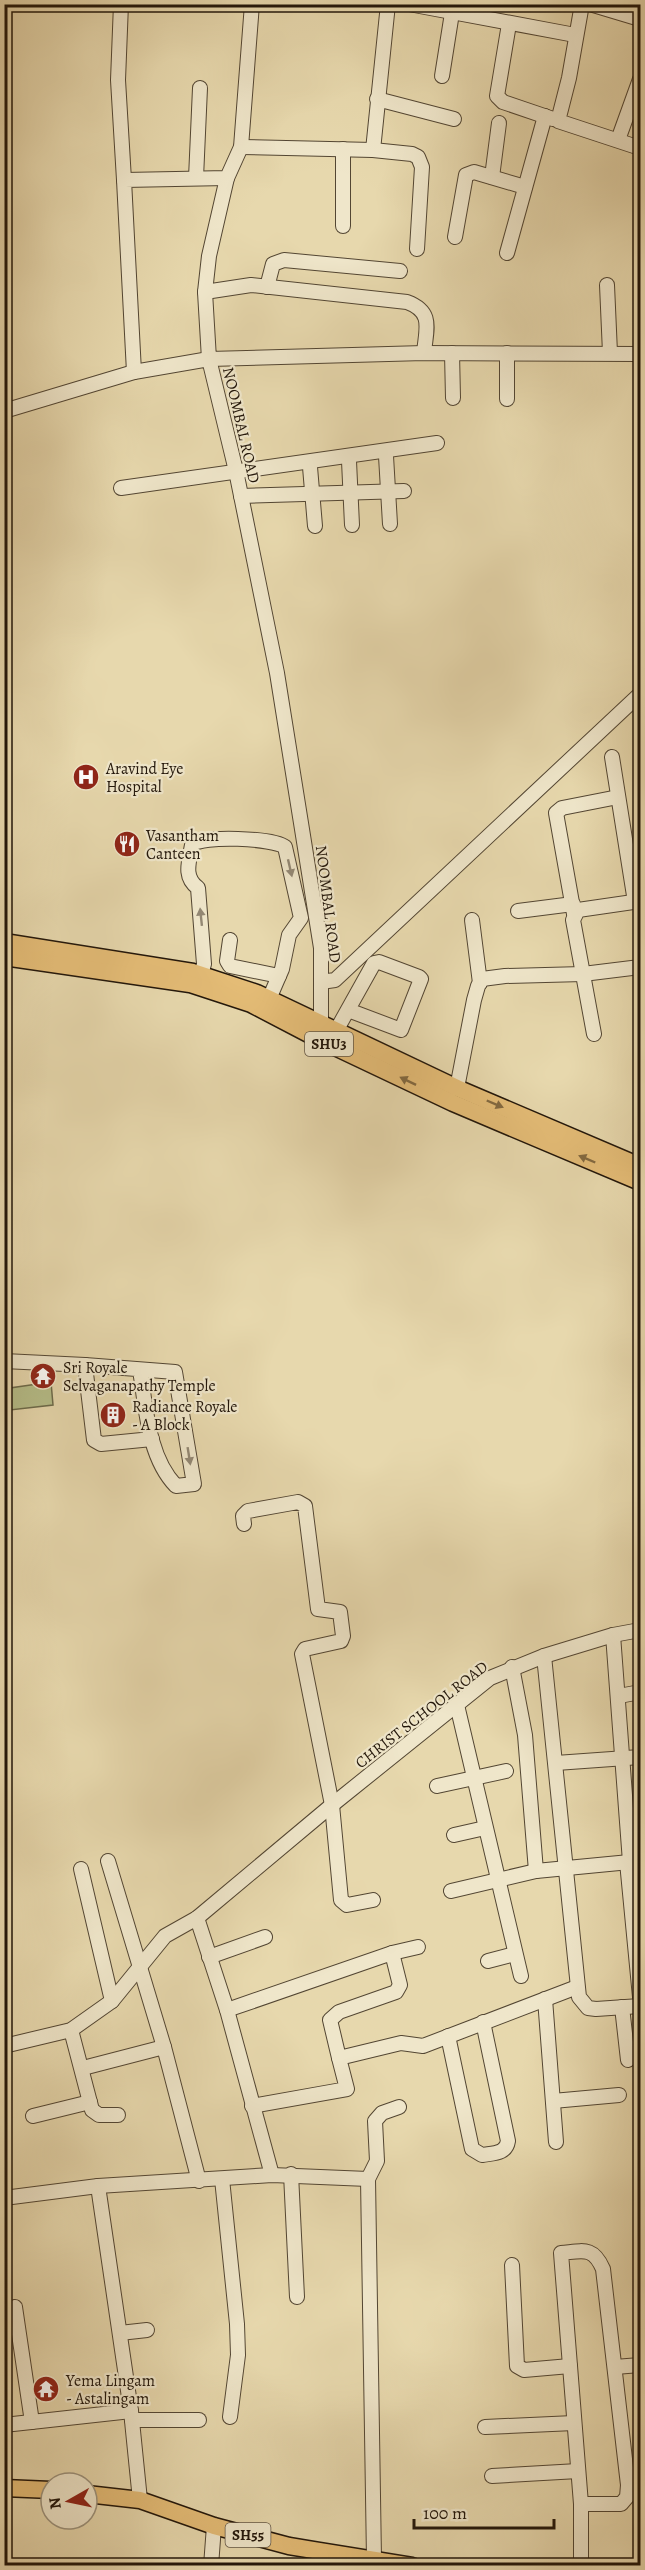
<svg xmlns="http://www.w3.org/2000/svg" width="645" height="2570" font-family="Alegreya,serif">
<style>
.green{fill:#b6be89;stroke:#6c6a4a;stroke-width:1.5}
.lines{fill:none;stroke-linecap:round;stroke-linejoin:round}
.minor-casing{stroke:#534633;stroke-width:16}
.major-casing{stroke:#22160a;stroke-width:19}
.minor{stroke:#efe6ca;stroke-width:14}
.major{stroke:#e4bc76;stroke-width:16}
.oneway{fill:#938874}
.oneway2{fill:#836940}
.labels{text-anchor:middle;stroke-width:4.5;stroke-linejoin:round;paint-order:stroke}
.shield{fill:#efe6ca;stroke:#605444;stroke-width:1.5}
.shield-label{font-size:15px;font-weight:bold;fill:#22160a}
.street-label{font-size:16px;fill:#22160a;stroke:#efe6ca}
.poi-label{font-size:16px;fill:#22160a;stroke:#efe6ca;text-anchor:start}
</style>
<rect width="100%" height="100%" fill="#e7d8ad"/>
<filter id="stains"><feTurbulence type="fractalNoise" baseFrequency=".00333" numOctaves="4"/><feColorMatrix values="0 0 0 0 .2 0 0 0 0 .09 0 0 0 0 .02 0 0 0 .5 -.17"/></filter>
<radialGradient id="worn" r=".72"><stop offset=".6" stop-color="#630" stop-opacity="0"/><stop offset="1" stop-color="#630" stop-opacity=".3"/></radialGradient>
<polygon class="green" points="51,1382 53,1405 10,1410 10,1388"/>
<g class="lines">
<defs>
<g id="minor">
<polyline points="121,4 118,80 124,180"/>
<polyline points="252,4 241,147 227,178 124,180 134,372 209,359 236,471 277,673 321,948 321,1033"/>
<polyline points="409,4 575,35"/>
<polyline points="582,4 569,78 558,121 640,148"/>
<polyline points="590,4 640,19"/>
<polyline points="509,24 497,96 503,102 553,119"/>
<polyline points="442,76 452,13"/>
<polyline points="377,99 454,119"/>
<polyline points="618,140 640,79"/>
<polyline points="241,147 373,150 412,154 418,157 422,167 417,249"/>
<polyline points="343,149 343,226"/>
<polyline points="373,150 388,4"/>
<polyline points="492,177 499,123"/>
<polyline points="196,178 200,88"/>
<polyline points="227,178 209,256 205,292 209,359 424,353 640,354"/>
<polyline points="455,237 466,175 474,172 525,187"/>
<polyline points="507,253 545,116"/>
<polyline points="607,285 610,353"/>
<polyline points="267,287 273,264 284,260 400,271"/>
<path d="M205,292L251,285L407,302C434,312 426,329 424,353"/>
<polyline points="452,353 453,398"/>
<polyline points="507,399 507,353"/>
<polyline points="4,411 134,372"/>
<polyline points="386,456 390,524"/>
<polyline points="349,461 352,525"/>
<polyline points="310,467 315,526"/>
<polyline points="121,488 437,443"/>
<polyline points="241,496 404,491"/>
<polyline points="612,757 635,902"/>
<polyline points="518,911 573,904"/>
<polyline points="574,914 556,813 562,808 618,797"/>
<polyline points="472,920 480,983"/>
<polyline points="230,940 227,961 230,966 279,976"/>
<path d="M201,975L204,964L198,888C183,877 189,862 192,845C201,835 274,838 285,847L301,918L289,935L282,969L269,999"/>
<polyline points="321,982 335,980 640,694"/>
<polyline points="336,1031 374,963 379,962 419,977 421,979 401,1030 348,1010"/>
<polyline points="594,1034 573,920 578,910 640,901"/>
<polyline points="457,1088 474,1000 478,986 482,979 505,976 583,974 640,967"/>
<polyline points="4,1361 85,1365 94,1440 101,1444 152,1439"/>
<path d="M85,1365L175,1372L194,1484L176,1486C148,1457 146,1408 140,1370"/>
<polyline points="244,1524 243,1516 248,1511 298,1502 305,1506 318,1609 340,1612 343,1636 341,1641 305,1649 302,1654 332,1805 341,1900 347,1905 373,1900"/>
<polyline points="613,1635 630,1862"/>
<polyline points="544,1656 579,1997 588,2008 596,2009 640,2006"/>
<polyline points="512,1667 525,1735 536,1871"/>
<polyline points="619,1696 635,1693"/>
<polyline points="457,1705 521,1976"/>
<polyline points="556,1763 640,1757"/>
<polyline points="437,1786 506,1771"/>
<polyline points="454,1835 485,1828"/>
<polyline points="108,1861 164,2047 199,2181"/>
<polyline points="627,1862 640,1997"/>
<polyline points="81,1869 112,2001"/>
<polyline points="451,1891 536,1871 640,1861"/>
<polyline points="197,1918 227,2010 272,2175"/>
<polyline points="392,1953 418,1947"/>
<polyline points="209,1957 265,1937"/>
<polyline points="488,1961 515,1954"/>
<polyline points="545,1999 556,2142"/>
<polyline points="622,2007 628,2060"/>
<polyline points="227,2010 392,1953 400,1985 396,1992 339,2012 330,2020 339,2058"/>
<polyline points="71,2030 92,2110 99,2115 118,2115"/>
<path d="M448,2036L472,2149L482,2155C494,2153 506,2154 508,2141L483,2022"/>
<polyline points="4,2046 71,2030 112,2001 165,1936 197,1918 332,1805 490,1678 544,1656 613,1635 640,1630"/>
<polyline points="83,2068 164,2047"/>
<polyline points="553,2101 619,2095"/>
<polyline points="252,2106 347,2089 339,2058 401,2043 423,2046 577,1987"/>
<polyline points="33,2116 90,2102"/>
<polyline points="291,2174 297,2297"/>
<polyline points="222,2179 237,2324 238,2355 230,2417"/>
<polyline points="98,2186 131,2411 140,2500"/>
<polyline points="4,2198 98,2186 272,2175 368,2179"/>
<polyline points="512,2265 517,2366 524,2370 570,2366"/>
<polyline points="15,2307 32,2422"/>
<polyline points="120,2333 147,2330"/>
<polyline points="615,2367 640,2365"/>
<polyline points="132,2420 199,2420"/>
<polyline points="4,2425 131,2411"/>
<polyline points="485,2427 574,2423"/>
<polyline points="492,2476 578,2471"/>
<path d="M581,2504H621L627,2497L628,2485L603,2269C593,2246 583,2251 561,2253L581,2504V2566"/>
<polyline points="374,2559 368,2179 377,2161 375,2121 382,2113 399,2107"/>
<polyline points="211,2566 214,2526"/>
</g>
<g id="major">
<polyline points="4,942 193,972 257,993 457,1088 640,1166"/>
<polyline points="4,957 190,984 251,1004 320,1040 453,1103 640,1182"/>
<polyline points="4,2488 51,2490"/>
<polyline points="87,2494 140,2500 214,2526 289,2546 412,2566"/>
</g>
</defs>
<use href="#minor" class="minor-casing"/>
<use href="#major" class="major-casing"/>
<use href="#minor" class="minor"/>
<use href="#major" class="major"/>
</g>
<defs><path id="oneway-solid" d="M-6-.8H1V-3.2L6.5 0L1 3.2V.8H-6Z" transform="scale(1.5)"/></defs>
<g class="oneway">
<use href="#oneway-solid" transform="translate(290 868) rotate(77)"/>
<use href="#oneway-solid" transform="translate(201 917) rotate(-96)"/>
<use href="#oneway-solid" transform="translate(189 1456) rotate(81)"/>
</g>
<g class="oneway2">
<use href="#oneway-solid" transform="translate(408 1081) rotate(-154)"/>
<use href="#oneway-solid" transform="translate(495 1104) rotate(23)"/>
<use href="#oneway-solid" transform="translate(587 1159) rotate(-157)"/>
</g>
<defs>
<symbol id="hospital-disc" viewBox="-11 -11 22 22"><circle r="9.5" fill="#8f2418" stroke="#efe6ca"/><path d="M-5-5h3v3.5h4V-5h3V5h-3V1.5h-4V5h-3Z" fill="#fff"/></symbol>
<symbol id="restaurant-disc" viewBox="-11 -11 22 22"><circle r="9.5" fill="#8f2418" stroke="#efe6ca"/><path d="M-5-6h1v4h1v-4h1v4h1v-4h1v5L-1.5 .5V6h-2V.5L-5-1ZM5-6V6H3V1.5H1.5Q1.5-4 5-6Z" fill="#fff"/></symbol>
<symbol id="temple-disc" viewBox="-11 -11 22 22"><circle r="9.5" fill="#8f2418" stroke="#efe6ca"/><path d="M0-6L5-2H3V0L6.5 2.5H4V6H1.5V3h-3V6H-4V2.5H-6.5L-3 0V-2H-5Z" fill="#fff"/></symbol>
<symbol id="building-disc" viewBox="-11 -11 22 22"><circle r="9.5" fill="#8f2418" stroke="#efe6ca"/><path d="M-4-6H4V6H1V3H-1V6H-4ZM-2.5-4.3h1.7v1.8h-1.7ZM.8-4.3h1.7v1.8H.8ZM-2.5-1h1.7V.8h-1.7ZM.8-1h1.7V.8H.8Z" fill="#fff"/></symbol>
</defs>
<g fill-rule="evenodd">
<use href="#hospital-disc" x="71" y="762" width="30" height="30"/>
<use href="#restaurant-disc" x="112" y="829" width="30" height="30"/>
<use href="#temple-disc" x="28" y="1361" width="30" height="30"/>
<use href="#building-disc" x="98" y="1400" width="30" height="30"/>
<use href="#temple-disc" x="31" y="2374" width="30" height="30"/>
</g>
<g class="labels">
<g class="shield">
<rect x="305" y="1032" width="48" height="24" rx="4.5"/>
<rect x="225.5" y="2523" width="45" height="24" rx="4.5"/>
</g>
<g class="shield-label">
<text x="329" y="1049">SHU3</text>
<text x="248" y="2540">SH55</text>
</g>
<g class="street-label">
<text transform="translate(242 425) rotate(77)" y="6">NOOMBAL ROAD</text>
<text transform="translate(329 904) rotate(83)" y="6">NOOMBAL ROAD</text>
<text transform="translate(421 1714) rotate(-38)" y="6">CHRIST SCHOOL ROAD</text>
</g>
<g class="poi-label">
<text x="106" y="774">Aravind Eye<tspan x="106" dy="18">Hospital</tspan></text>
<text x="146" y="841">Vasantham<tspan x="146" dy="18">Canteen</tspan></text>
<text x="63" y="1373">Sri Royale<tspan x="63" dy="18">Selvaganapathy Temple</tspan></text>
<text x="132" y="1412">Radiance Royale<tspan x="132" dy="18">- A Block</tspan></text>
<text x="66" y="2386">Yema Lingam<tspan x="66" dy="18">- Astalingam</tspan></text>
</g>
</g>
<rect width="645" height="2570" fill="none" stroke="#e7d8ad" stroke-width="24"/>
<rect x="6" y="6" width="633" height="2558" fill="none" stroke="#22160a" stroke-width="3"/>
<rect x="12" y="12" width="621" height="2546" fill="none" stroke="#22160a" stroke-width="1.5"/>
<g transform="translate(69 2501) rotate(261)"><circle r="28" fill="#efe6ca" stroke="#9d937d" stroke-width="1.5"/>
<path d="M0-4.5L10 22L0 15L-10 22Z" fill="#8f2418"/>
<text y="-9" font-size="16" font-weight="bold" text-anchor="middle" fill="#22160a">N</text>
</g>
<path d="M414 2519v9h140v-9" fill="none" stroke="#22160a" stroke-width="3"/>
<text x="423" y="2519" font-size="18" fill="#22160a" stroke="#efe6ca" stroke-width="4.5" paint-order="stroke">100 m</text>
<rect width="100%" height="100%" filter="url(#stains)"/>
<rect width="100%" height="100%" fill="url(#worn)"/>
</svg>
